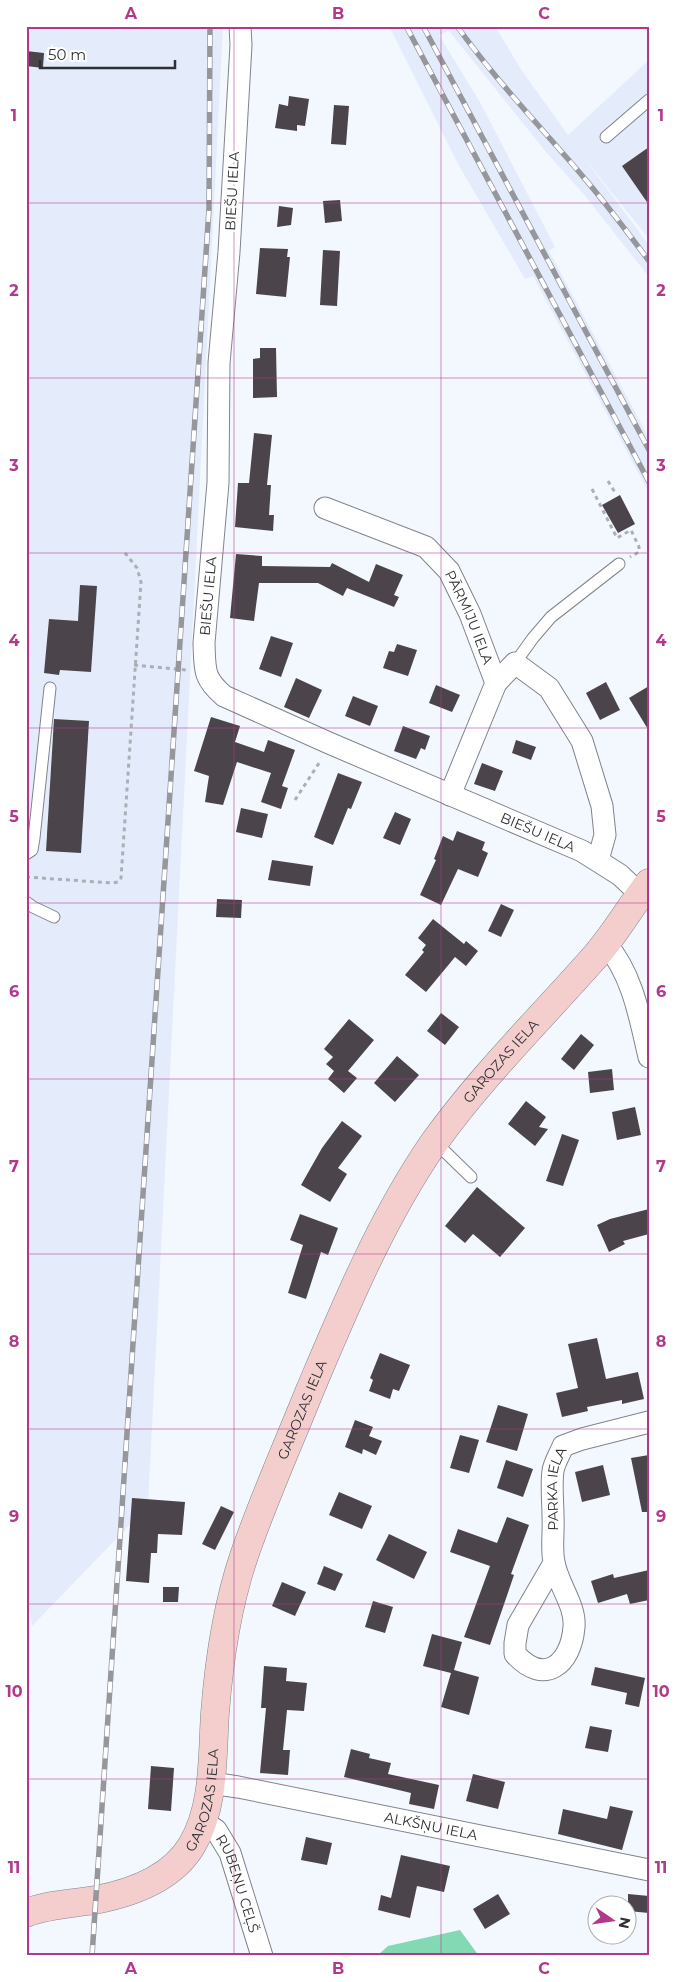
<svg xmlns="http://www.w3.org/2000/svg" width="675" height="1982" font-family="Montserrat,sans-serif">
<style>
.built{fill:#e4ecfc}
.forest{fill:#83d9b4}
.building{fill:#4b454b}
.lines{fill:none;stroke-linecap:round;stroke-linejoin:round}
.lane-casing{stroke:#80848c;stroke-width:13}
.street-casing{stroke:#80848c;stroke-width:23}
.secondary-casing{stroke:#80848c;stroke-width:29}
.path{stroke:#acafb5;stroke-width:3;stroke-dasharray:4 4;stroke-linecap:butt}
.lane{stroke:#fff;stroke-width:11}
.street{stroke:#fff;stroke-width:21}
.secondary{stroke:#f3cecc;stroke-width:28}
.rail-casing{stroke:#95979d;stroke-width:5.5}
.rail{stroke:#fff;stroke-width:4;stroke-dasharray:11;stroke-linecap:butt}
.grid{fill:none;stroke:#b2388a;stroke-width:1;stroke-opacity:0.55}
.labels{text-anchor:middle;stroke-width:5;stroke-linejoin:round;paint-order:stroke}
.street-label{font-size:14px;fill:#2f3034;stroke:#fff}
.neatline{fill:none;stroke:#b2388a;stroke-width:2}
.grid-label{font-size:16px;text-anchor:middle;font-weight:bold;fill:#b2388a}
</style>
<rect width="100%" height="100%" fill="#f3f7fe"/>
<g class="built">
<polygon points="26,26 223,26 148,1506 32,1626 26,1588"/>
<polygon points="389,26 495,26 520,68 568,135 649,60 649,239 585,159 649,245 649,277 586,197 546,152 449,31 439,35 481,104 555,247 549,251 649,438 649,493 533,276 525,279 458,164"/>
</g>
<polygon class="forest" points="460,1930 479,1956 377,1956 388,1946"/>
<g class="building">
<polygon points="26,51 44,53 43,68 26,66"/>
<polygon points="289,96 309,99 305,126 297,125 297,131 275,128 279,104 288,106"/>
<polygon points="334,105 349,106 346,145 331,144"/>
<polygon points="649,147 649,205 622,166"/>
<polygon points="340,200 342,221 325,223 323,201"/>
<polygon points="279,206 293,208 291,225 277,227"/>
<polygon points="260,248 288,249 287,257 290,257 286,297 256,294"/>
<polygon points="323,250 340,251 337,306 320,305"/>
<polygon points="260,348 276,348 277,397 253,398 253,359 260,358"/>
<polygon points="254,433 272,435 267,485 271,485 269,515 274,515 273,531 235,527 238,483 249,483"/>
<polygon points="620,495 635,524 618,533 602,505"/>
<polygon points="236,554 262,556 262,566 330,567 332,563 369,582 376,564 403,575 394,595 399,597 394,607 347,588 343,596 318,583 259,583 254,621 230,618"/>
<polygon points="80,585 97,586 91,672 60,670 59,675 44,673 49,619 78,621"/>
<polygon points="271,636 293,643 281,677 259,669"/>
<polygon points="397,644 417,650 408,676 383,668 389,651 394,652"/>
<polygon points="296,678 322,690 309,718 284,707"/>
<polygon points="606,682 620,710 600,720 586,693"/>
<polygon points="436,685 460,695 452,712 429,703"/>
<polygon points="649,686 649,731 629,698"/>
<polygon points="353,696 378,706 370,726 345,716"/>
<polygon points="211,717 240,726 235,742 264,752 268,740 295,750 282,786 288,788 281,809 261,802 271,773 237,762 223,805 205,802 209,776 194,771"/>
<polygon points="54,719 89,721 81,853 46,851"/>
<polygon points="403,726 430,736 425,750 421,748 416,759 394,751"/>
<polygon points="516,740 536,747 531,760 512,753"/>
<polygon points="482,763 503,771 495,791 474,784"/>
<polygon points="338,773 362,782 351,809 348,808 333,845 314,837"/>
<polygon points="241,808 268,814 262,838 236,832"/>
<polygon points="395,812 411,819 400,845 383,838"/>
<polygon points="457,831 485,842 482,850 488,853 478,877 458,869 441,905 420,895 436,860 434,859 443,836 453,841"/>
<polygon points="272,860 313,866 310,886 268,880"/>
<polygon points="217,899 242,900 241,918 216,917"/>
<polygon points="501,904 514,910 501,937 488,931"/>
<polygon points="433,919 464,944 466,941 478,951 466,966 455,957 426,992 405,975 424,952 422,950 426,945 418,938"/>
<polygon points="441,1013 459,1027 445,1045 427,1031"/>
<polygon points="349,1019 374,1040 348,1071 357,1078 344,1093 328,1079 334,1071 326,1064 333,1057 324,1049"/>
<polygon points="581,1034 594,1045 574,1070 561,1059"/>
<polygon points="397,1056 419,1075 395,1102 374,1083"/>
<polygon points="612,1069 614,1090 590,1093 588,1072"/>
<polygon points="526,1101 546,1117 539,1127 548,1129 535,1146 508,1124"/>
<polygon points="635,1107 641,1135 617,1140 612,1112"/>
<polygon points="342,1121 362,1136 338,1168 347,1174 330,1202 301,1185 322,1148"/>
<polygon points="562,1134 579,1140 563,1186 546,1181"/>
<polygon points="477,1187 525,1228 500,1257 473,1234 465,1243 445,1226"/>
<polygon points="649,1209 649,1234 623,1241 625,1244 609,1252 597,1225 610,1219"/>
<polygon points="300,1214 338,1228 328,1255 321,1252 306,1299 288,1293 303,1245 290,1240"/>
<polygon points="597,1338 606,1379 638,1372 644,1399 622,1404 622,1400 587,1407 588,1411 562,1417 556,1393 578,1388 568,1344"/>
<polygon points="380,1353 410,1365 399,1391 393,1389 390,1399 369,1391 373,1380 370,1378"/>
<polygon points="498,1405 528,1414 517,1451 486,1442"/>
<polygon points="355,1420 373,1427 369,1436 382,1441 376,1455 363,1449 362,1454 345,1447"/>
<polygon points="460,1435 479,1440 469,1473 450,1468"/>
<polygon points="649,1455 649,1512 642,1512 631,1458"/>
<polygon points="506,1460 533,1469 523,1497 497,1488"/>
<polygon points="603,1465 610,1495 582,1502 575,1472"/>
<polygon points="339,1492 372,1506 362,1529 329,1515"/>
<polygon points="132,1498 185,1502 182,1535 158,1534 157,1553 151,1553 149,1583 126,1581"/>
<polygon points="221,1506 234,1512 215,1550 202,1544"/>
<polygon points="507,1517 529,1525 511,1574 514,1575 490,1645 464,1637 490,1566 450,1552 458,1529 497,1543"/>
<polygon points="389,1534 427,1552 414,1579 376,1560"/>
<polygon points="324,1566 343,1574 335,1591 317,1584"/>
<polygon points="649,1570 649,1600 630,1604 627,1594 598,1603 591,1581 613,1574 614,1578"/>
<polygon points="282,1582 306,1592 295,1616 272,1606"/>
<polygon points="163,1587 179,1587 178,1602 163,1602"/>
<polygon points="373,1601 393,1607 385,1633 365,1627"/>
<polygon points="432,1634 462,1642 454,1670 479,1677 469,1715 441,1707 451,1673 423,1666"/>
<polygon points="264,1666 287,1668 286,1681 307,1683 304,1711 287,1710 283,1750 290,1750 288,1775 260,1773 266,1708 261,1708"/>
<polygon points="595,1667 645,1678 639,1707 625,1704 627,1693 591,1685"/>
<polygon points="590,1726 612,1730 608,1752 585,1748"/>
<polygon points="351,1749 370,1754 369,1758 391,1763 388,1774 439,1785 434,1809 409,1804 411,1793 344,1777"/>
<polygon points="151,1766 174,1768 171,1811 148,1809"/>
<polygon points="473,1774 505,1782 498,1809 466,1801"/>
<polygon points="610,1806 633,1811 622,1850 558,1834 563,1809 607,1819"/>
<polygon points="306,1837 332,1843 327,1865 301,1860"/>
<polygon points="401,1855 450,1866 444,1892 417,1886 410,1918 378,1910 381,1895 391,1898"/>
<polygon points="498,1894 510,1914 485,1929 473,1909"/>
<polygon points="628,1894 649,1896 649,1913 628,1911"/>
</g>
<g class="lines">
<defs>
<g id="lane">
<polyline points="606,137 649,100"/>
<polyline points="515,663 533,638 551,617 619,564"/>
<polyline points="26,854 32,850 34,838 50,688"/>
<polyline points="26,902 33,907 54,917"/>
<polyline points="435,1142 471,1177"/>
</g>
<g id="street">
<path id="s1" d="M240,26L241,45L229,252L219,363L218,483L204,643C205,670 203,678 224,696L329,743L582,851L620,875L640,894"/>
<path id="s2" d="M325,508L426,547L449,571L470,614L496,683L450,795"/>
<polyline points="496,683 515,663 549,688 582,741 602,806 605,835 598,860"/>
<path d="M606,944C633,975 640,1019 649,1057"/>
<path id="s3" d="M554,1563L518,1625L515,1643V1654C544,1686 571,1665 574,1627C576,1605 557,1583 554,1562C551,1548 554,1531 553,1516C553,1502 551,1485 553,1471C554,1463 560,1454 563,1446L582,1439L649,1422"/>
<path id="s4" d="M211,1783L238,1787L649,1870"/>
<path id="s5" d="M202,1821L216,1830L230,1853L262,1956"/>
</g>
<g id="secondary">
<path id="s6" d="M26,1913C49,1904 71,1904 95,1900C132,1893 172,1879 192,1845C215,1806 212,1757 215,1713C219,1661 227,1606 244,1556C263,1500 288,1445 310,1390C346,1305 381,1220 433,1144C480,1078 538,1021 592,960C614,936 629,908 649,883"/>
</g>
</defs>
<use href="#lane" class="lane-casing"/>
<use href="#street" class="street-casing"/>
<use href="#secondary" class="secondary-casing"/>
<g class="path">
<polyline points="608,481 616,494"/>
<polyline points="592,489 617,538 631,530 639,547 639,552 630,557"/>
<polyline points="134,665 186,670"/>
<polyline points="295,800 321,760"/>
<polyline points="26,877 112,883 118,882 121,878 141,582 137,568 125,553"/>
</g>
<use href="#lane" class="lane"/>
<use href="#street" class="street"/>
<use href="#secondary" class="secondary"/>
<defs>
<g id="rail">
<polyline points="406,26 649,482"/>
<polyline points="423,26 649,450"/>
<path d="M457,26C496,81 542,128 585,179C608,206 628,233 649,261"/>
<polyline points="92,1956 209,209 210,26"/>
</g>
</defs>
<use href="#rail" class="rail-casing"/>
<use href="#rail" class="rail"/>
</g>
<path class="grid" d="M234,26V1956M441,26V1956M26,203H649M26,378H649M26,553H649M26,728H649M26,903H649M26,1079H649M26,1254H649M26,1429H649M26,1604H649M26,1779H649"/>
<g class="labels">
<g class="street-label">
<text transform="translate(232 191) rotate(-87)" y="5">BIEŠU IELA</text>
<text transform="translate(208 596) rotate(-85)" y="5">BIEŠU IELA</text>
<text dy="5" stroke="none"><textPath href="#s2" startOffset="192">PĀRMIJU IELA</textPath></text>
<text dy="5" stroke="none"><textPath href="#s1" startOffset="1020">BIEŠU IELA</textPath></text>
<text dy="5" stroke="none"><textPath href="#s6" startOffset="1042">GAROZAS IELA</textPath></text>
<text dy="5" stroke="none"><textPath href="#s6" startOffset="638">GAROZAS IELA</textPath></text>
<text dy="5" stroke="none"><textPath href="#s3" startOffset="334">PARKA IELA</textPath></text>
<text dy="5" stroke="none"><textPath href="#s6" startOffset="232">GAROZAS IELA</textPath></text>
<text dy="5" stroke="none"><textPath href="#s4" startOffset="224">ALKŠŅU IELA</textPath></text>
<text dy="5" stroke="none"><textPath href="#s5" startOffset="75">RUBEŅU CEĻŠ</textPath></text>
</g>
</g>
<rect width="675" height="1982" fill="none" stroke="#ffffff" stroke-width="55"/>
<g transform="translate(612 1920) rotate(103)"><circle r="24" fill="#ffffff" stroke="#acacae"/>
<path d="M0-4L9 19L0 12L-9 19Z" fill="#b2388a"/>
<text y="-8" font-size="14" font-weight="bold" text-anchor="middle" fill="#2f3034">N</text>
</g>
<path d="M40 60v8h135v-8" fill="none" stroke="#2f3034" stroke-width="2.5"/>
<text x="48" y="60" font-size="15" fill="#2f3034" stroke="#ffffff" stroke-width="4" paint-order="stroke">50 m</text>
<rect x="28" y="28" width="620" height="1926" class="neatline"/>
<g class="grid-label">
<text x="131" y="19">A</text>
<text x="338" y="19">B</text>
<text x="544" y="19">C</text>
<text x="14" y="121">1</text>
<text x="661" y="121">1</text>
<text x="14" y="296">2</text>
<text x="661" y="296">2</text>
<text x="14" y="471">3</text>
<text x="661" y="471">3</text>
<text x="14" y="646">4</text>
<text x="661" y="646">4</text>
<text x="14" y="822">5</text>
<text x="661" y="822">5</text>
<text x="14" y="997">6</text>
<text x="661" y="997">6</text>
<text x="14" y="1172">7</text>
<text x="661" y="1172">7</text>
<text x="14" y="1347">8</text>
<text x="661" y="1347">8</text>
<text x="14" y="1522">9</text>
<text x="661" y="1522">9</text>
<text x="14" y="1697">10</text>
<text x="661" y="1697">10</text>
<text x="14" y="1873">11</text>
<text x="661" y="1873">11</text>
<text x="131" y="1974">A</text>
<text x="338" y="1974">B</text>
<text x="544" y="1974">C</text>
</g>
</svg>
